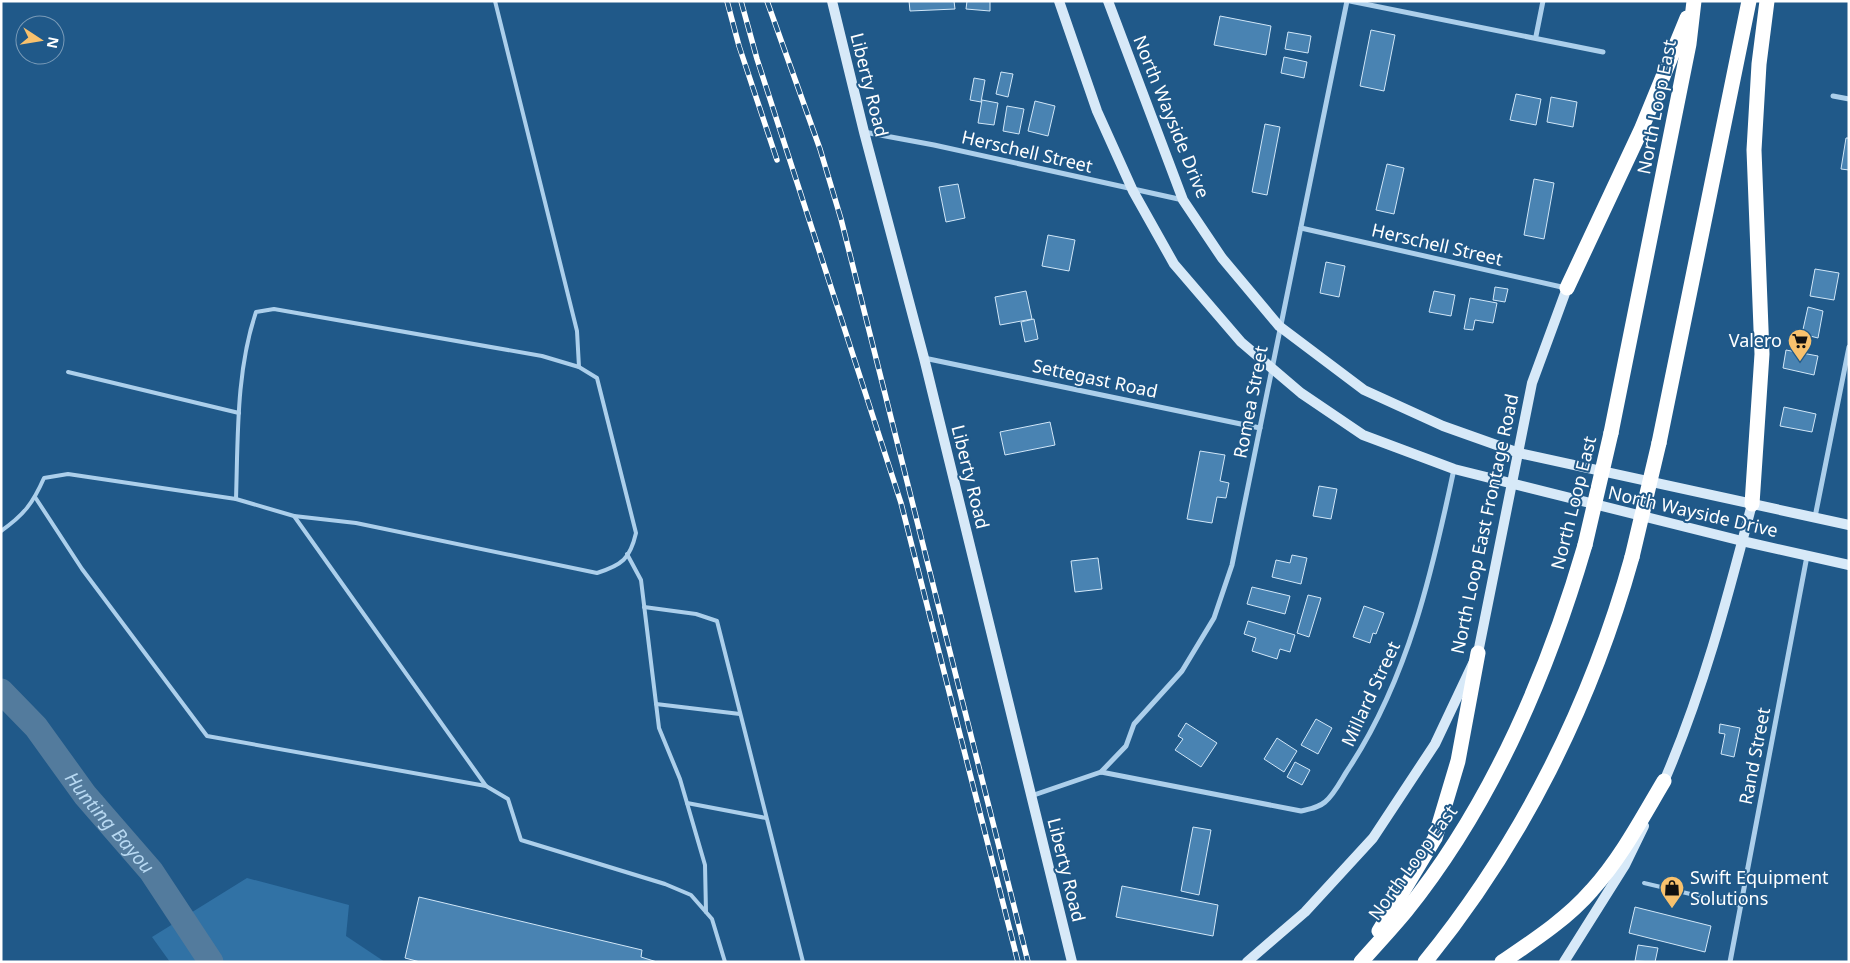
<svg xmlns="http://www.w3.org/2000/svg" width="1850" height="963" font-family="'Noto Sans',sans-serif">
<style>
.green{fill:#3172a5}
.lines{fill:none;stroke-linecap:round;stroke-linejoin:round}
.river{stroke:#537b9d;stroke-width:25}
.building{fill:#4983b2;stroke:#d1e7f8}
.service{stroke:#accfeb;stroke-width:4}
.minor{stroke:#accfeb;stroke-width:5}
.secondary{stroke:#d7e9f8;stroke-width:10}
.motorway{stroke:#fff;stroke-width:15}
.rail-casing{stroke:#fff;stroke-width:5.5}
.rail{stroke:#205989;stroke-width:4;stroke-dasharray:11;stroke-linecap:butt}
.motorway-bridge{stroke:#fff;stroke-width:15}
.labels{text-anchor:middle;stroke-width:4;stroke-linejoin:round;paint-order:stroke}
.street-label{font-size:18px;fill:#fff;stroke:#205989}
.poi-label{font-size:18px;fill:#fff;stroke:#205989;text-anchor:end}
.water-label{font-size:19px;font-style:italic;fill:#b8d9f2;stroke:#205989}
</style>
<rect width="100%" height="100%" fill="#205989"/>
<polygon class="green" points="247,878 349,905 346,936 385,962 170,962 152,937"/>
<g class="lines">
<path class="river" id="s1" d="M1,691L36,727L85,795L151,871L211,962"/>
</g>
<g class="building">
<polygon points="909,1 954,1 955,9 910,11"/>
<polygon points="967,1 990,1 990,11 966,9"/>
<polygon points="1220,16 1271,26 1266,55 1214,45"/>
<polygon points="1371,30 1395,35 1384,91 1360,86"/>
<polygon points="1288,32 1311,36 1308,53 1285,49"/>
<polygon points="1284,57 1307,62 1304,78 1281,73"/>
<polygon points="1001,72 1013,74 1008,97 996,94"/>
<polygon points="974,78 985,80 981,102 970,100"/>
<polygon points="1516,94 1541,99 1536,125 1510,120"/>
<polygon points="1551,97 1577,102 1573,127 1547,122"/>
<polygon points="982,100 998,103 994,125 978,123"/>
<polygon points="1035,101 1055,106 1048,136 1028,131"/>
<polygon points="1007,106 1024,109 1019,134 1003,131"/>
<polygon points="1265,124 1280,127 1267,195 1252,192"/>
<polygon points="1846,138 1849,138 1849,170 1841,169"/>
<polygon points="1387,164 1404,168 1394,214 1376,210"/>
<polygon points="1534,179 1554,183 1544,239 1524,235"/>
<polygon points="958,184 965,218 946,222 939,187"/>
<polygon points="1048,235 1075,240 1069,271 1042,266"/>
<polygon points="1326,262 1345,266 1339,297 1320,293"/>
<polygon points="1815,269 1839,273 1834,300 1810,296"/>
<polygon points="1495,287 1508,289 1505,302 1493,300"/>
<polygon points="1026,291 1032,319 1000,325 995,297"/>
<polygon points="1434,291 1455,295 1451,316 1429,312"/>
<polygon points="1470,298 1497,303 1493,323 1475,320 1473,330 1464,329"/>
<polygon points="1808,307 1823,311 1818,338 1802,334"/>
<polygon points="1034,319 1038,339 1025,342 1021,322"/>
<polygon points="1786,350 1818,356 1814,375 1783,368"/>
<polygon points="1784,407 1816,414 1812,432 1780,426"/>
<polygon points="1050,422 1055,445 1005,455 1000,432"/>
<polygon points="1200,451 1225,455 1220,481 1229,483 1226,498 1217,497 1212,523 1187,519"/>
<polygon points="1319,486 1337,489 1331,519 1313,516"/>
<polygon points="1292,555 1307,558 1301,584 1272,577 1276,560 1290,563"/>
<polygon points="1098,558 1102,589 1075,592 1071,561"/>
<polygon points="1252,587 1290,596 1285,614 1247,604"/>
<polygon points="1308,595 1321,598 1309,637 1297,633"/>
<polygon points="1364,606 1384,613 1376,634 1373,633 1370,643 1353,637"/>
<polygon points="1248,621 1295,635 1290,652 1280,649 1277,659 1252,651 1256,638 1244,634"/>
<polygon points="1316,719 1332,728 1318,754 1301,745"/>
<polygon points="1186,723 1217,743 1201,767 1175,750 1183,739 1178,736"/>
<polygon points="1720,724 1740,728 1734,757 1721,754 1725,734 1719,733"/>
<polygon points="1277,738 1297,751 1284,772 1264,759"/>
<polygon points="1295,762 1310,770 1302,785 1287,777"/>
<polygon points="1193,827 1211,830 1199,895 1181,891"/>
<polygon points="1122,886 1218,905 1213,936 1116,917"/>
<polygon points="419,897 642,950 641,957 657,962 420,962 405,958"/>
<polygon points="1635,907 1711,926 1705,952 1629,933"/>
<polygon points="1638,945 1658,948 1655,962 1635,961"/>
</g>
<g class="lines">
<g class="service">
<polyline points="495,1 577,331 579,367"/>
<polyline points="68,372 239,413"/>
<polyline points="35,497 82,569 207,736 486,786 508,799 521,840 665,884 691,895 712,919 725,962"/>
<polyline points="236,499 294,516 486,786"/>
<path d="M1,531C24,515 33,503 44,478L68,474L236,499C238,438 236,371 256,312L274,309L542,356L579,367L597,378L636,533C630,559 622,565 597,573L356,523L294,516"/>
<polyline points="627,554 641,580 659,728 680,779 705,865 706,912"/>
<polyline points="644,607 696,614 717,621 803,962"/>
<polyline points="656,704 740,714"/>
<polyline points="687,803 766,818"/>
<polyline points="1644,883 1741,906"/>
</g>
<g class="minor">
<polyline points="1350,1 1603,52"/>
<polyline points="1536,36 1543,1"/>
<polyline points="1833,96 1849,99"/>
<polyline points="864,132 934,145 1183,200"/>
<polyline points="1301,228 1566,288"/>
<polyline points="924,358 1260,428"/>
<polyline points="1815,517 1849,347"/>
<polyline points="1101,772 1126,746 1134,724 1182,671 1214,618 1232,565 1347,1"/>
<path d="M1031,796L1101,772L1301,811C1310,809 1318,808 1325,802C1335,794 1342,778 1349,768C1408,678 1432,573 1454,469"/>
<polyline points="1730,962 1807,556"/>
</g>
<g class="secondary">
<polyline points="832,1 864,132 924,358 1072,962"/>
<polyline points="1059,1 1097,111 1133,191 1174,264 1241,342 1301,393 1363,435 1454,469 1742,541 1849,565"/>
<polyline points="1108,1 1183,200 1222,258 1279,326 1364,390 1443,426 1519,453 1849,525"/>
<path d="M1662,786C1702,695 1727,600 1752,504"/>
<polyline points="1247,962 1305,912 1373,838 1435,744 1478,653 1532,383 1567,288"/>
<polyline points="1564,962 1625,865 1644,826"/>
</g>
<g class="motorway">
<polyline points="1567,288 1641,130 1687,18"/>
<polyline points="1611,433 1689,44 1694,1"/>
<polyline points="1659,443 1749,1"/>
<polyline points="1752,504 1762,354 1754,150 1759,64 1767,1"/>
<polyline points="1379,931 1435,838 1458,761 1478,653"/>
<path d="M1361,962C1376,945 1392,928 1406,911C1492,804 1547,675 1585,545"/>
<path d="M1425,962C1522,843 1591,704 1632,557"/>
<path d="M1502,962C1533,941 1567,919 1592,890C1621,858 1642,818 1664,781"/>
</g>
<defs>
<g id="rail">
<polyline points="727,1 739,46 777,160"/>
<polyline points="741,1 757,59 901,503 1018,962"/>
<polyline points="767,1 820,149 841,219 1028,962"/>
</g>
</defs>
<use href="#rail" class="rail-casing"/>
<use href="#rail" class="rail"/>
<g class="motorway-bridge">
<polyline points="1585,545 1611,433"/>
<polyline points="1632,557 1659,443"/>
</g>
</g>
<defs>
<symbol id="supermarket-pin" viewBox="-11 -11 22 30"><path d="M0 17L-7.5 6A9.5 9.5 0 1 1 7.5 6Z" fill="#f8c16d" stroke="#205989"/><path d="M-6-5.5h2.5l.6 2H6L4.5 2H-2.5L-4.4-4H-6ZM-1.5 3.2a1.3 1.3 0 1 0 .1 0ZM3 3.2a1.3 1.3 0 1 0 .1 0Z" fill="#111"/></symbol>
<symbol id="shop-pin" viewBox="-11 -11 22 30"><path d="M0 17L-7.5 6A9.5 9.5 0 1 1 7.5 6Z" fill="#f8c16d" stroke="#205989"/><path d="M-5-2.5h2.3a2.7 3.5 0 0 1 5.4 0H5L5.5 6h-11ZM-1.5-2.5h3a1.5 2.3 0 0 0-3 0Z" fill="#111"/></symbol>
</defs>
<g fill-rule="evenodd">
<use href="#supermarket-pin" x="1786" y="327" width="28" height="38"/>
<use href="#shop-pin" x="1658" y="874" width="28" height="38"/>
</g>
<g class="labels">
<g class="street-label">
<text transform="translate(869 85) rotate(76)" y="6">Liberty Road</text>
<text transform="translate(1657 107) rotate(-79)" y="6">North Loop East</text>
<text transform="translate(1171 117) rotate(68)" y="6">North Wayside Drive</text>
<text transform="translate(1027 152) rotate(13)" y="6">Herschell Street</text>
<text transform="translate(1437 245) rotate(13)" y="6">Herschell Street</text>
<text transform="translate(1095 379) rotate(12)" y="6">Settegast Road</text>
<text transform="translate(1251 402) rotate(-79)" y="6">Romea Street</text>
<text transform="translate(970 477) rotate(76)" y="6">Liberty Road</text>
<text transform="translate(1574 503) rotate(-76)" y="6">North Loop East</text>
<text transform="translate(1693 512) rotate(13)" y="6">North Wayside Drive</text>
<text transform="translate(1485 524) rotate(-78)" y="6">North Loop East Frontage Road</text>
<text transform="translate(1371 694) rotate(-65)" y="6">Millard Street</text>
<text transform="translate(1755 756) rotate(-79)" y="6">Rand Street</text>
<text transform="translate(1413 863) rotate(-54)" y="6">North Loop East</text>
<text transform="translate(1066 870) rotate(76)" y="6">Liberty Road</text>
</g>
<g class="poi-label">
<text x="1782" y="347">Valero</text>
<text x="1690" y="884" text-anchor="start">Swift Equipment<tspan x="1690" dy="21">Solutions</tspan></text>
</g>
<g class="water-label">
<text dy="7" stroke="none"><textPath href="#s1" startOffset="171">Hunting Bayou</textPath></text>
</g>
</g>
<rect width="1850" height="963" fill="none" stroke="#ffffff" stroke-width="5"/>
<g transform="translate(40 40) rotate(102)"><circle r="24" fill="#205989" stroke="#799bb8"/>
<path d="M0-4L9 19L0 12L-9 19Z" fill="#f8c16d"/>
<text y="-8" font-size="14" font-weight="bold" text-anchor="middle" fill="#ffffff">N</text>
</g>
</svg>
